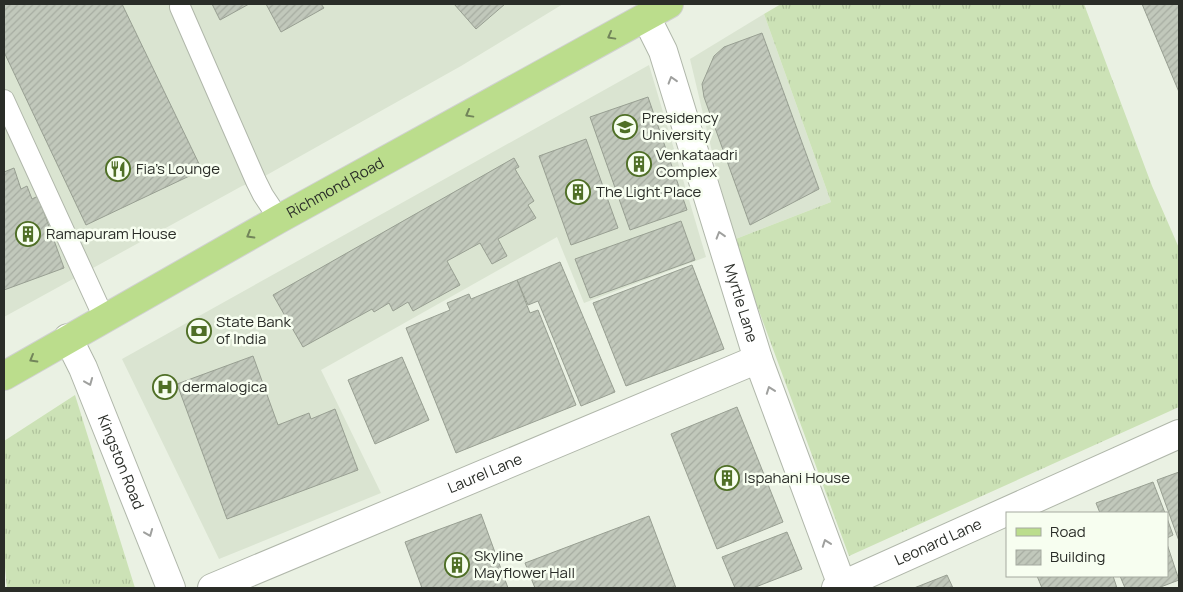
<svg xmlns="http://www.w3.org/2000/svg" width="1183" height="592" font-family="Manrope,sans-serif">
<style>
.built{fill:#dae4d1}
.grass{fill:url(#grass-tufts)}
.building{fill:url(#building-hatch);stroke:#989f92}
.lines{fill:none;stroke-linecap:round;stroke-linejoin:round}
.lane-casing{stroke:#b0b7aa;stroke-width:22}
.street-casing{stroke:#b0b7aa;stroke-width:30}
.primary-casing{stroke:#d0d1d0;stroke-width:30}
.lane{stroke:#fff;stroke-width:20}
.street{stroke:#fff;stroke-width:28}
.primary{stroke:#bbdd8c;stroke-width:28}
.oneway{stroke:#72855a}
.oneway2{stroke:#9fa09e}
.labels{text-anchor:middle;stroke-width:5;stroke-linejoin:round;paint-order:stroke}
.poi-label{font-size:15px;fill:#2a2d28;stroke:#f7fef0;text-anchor:start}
.street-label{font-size:15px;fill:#2a2d28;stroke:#f7fef0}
</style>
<defs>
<pattern id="grass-tufts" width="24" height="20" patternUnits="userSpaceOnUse" patternTransform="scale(1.25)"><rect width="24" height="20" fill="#cce2b6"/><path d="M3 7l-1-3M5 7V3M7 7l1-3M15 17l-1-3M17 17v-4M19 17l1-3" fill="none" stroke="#afc29c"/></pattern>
<pattern id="building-hatch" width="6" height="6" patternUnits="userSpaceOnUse" patternTransform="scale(1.25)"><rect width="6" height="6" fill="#c1c8bb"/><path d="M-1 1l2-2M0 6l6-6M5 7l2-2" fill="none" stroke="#a6aca1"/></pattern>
</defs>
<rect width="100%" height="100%" fill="#eaf1e3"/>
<g class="built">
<polygon points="4,4 563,4 461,66 256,181 242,186 4,317"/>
<polygon points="764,14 831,202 733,240 690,59"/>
<polygon points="649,65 706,257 584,303 557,237 321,370 381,493 219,559 122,359"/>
</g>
<g class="grass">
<polygon points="781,4 1084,4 1152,186 1179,248 1179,407 849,556 733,240 831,202 764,14"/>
<polygon points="75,395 135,588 7,588 4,557 4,441"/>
</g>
<g class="building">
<polygon points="4,4 122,4 202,170 86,225 4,52"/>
<polygon points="212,4 249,4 220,20"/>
<polygon points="266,4 321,4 324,8 281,32"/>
<polygon points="454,4 505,4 476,29"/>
<polygon points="1142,4 1179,4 1179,92"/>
<polygon points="762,33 819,189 750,225 704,97 702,84 714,56 724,47"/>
<polygon points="648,97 687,210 630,230 590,117"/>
<polygon points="586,139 618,228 571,245 539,156"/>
<polygon points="514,158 519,167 515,169 534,201 528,205 536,218 498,239 507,256 492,264 480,243 447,261 460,285 413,311 408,302 393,311 389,303 374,312 372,309 303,347 273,295"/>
<polygon points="14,168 21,189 27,186 32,199 38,196 64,268 4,290 4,172"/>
<polygon points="681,221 695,260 590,298 575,259"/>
<polygon points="560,262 615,392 581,406 538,301 528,305 517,280"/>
<polygon points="692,265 724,349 626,386 593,303"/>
<polygon points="517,280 530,313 538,310 576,405 456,453 406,328 450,310 447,303 469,294 471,299"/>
<polygon points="253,356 278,425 309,413 311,419 335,409 358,470 227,519 177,384"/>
<polygon points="402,357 429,420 375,444 348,380"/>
<polygon points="737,407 783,522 717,549 671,434"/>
<polygon points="1179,472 1179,541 1157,480"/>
<polygon points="1153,482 1165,513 1100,513 1096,503"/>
<polygon points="481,514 508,588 422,588 405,542"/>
<polygon points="649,516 676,588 535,588 525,563"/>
<polygon points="1167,518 1173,535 1167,538"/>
<polygon points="787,532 802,569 753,588 735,588 722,557"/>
<polygon points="1167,544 1179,580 1158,588 1125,588 1120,576 1167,576"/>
<polygon points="947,575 953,588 914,588"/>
<polygon points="1037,576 1113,576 1117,588 1042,588"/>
</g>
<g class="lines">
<defs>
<g id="lane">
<polyline points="180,7 256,181 263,195 279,219"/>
<polyline points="4,100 104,318"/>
</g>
<g id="street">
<path id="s1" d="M646,17L663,51L758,359L843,588"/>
<path id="s2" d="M68,338L83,368L171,588"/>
<path id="s3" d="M212,588L758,359"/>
<path id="s4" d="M836,588L1179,434"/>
</g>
<g id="primary">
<path id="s5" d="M4,376L279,219L669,4"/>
</g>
</defs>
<use href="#lane" class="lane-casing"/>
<use href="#street" class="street-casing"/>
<use href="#primary" class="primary-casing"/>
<use href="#lane" class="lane"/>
<use href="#street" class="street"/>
<use href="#primary" class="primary"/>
</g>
<defs><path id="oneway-chevron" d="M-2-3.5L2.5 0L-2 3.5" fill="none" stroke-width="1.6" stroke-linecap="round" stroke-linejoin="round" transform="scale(1.25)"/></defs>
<g class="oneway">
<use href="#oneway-chevron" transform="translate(611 36) rotate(151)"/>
<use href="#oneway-chevron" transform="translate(469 114) rotate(151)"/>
<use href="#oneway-chevron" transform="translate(250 235) rotate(150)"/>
<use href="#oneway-chevron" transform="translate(33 359) rotate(150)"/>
</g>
<g class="oneway2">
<use href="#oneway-chevron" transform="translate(672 80) rotate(-107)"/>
<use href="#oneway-chevron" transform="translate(720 235) rotate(-107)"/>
<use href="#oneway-chevron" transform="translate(89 382) rotate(68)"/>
<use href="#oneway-chevron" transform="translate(770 390) rotate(-110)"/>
<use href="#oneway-chevron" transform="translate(149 533) rotate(68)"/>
<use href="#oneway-chevron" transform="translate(826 543) rotate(-110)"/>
</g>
<defs>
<symbol id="university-ring" viewBox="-11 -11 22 22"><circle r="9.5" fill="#f7fef0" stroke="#4f6f26" stroke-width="1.5"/><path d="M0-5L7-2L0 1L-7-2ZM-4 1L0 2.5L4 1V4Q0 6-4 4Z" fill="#4f6f26"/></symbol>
<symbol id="building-ring" viewBox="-11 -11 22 22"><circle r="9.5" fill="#f7fef0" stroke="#4f6f26" stroke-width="1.5"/><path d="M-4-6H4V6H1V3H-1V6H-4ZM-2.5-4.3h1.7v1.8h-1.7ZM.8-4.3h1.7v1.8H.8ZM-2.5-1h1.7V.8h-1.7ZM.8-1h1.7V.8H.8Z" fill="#4f6f26"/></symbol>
<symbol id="restaurant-ring" viewBox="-11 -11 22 22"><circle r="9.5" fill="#f7fef0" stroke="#4f6f26" stroke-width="1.5"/><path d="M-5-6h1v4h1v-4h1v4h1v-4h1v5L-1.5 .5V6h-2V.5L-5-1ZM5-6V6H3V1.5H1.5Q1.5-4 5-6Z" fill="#4f6f26"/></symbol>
<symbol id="bank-ring" viewBox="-11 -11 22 22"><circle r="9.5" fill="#f7fef0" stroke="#4f6f26" stroke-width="1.5"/><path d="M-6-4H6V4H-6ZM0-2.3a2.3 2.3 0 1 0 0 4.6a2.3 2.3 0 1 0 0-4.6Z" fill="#4f6f26"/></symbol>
<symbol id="hospital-ring" viewBox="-11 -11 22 22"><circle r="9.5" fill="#f7fef0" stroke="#4f6f26" stroke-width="1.5"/><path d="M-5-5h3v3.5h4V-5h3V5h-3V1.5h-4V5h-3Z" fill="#4f6f26"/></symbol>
</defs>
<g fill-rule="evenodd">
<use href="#university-ring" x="611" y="113" width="28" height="28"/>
<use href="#building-ring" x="625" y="150" width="28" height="28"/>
<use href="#restaurant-ring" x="104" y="155" width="28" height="28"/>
<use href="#building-ring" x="564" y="178" width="28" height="28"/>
<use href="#building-ring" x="14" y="220" width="28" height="28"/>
<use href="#bank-ring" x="185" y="317" width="28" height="28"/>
<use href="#hospital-ring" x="151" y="373" width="28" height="28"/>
<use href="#building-ring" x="713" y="464" width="28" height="28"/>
<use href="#building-ring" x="443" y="551" width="28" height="28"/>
</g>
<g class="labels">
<g class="poi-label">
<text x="642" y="123">Presidency<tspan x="642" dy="17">University</tspan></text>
<text x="656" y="160">Venkataadri<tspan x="656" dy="17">Complex</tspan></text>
<text x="136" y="174">Fia's Lounge</text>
<text x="596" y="197">The Light Place</text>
<text x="46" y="239">Ramapuram House</text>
<text x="216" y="327">State Bank<tspan x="216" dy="17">of India</tspan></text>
<text x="182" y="392">dermalogica</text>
<text x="744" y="483">Ispahani House</text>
<text x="474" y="561">Skyline<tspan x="474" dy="17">Mayflower Hall</tspan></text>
</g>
<g class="street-label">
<text dy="5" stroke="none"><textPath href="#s5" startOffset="381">Richmond Road</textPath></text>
<text dy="5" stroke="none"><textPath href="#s1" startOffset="302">Myrtle Lane</textPath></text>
<text dy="5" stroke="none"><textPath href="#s2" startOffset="135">Kingston Road</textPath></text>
<text dy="5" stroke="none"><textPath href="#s3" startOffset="296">Laurel Lane</textPath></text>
<text dy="5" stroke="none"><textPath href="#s4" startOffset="112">Leonard Lane</textPath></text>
</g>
</g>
<rect width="1183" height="592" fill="none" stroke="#2a2d28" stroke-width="10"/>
<rect x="1006" y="512" width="162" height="65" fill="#f7fef0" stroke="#a5aaa0"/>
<rect x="1016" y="528" width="25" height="8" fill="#bbdd8c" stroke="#a5aaa0"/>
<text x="1050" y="537" font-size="15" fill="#2a2d28">Road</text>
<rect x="1016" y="550" width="25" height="15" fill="url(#building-hatch)" stroke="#a5aaa0"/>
<text x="1050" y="562" font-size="15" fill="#2a2d28">Building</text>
</svg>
